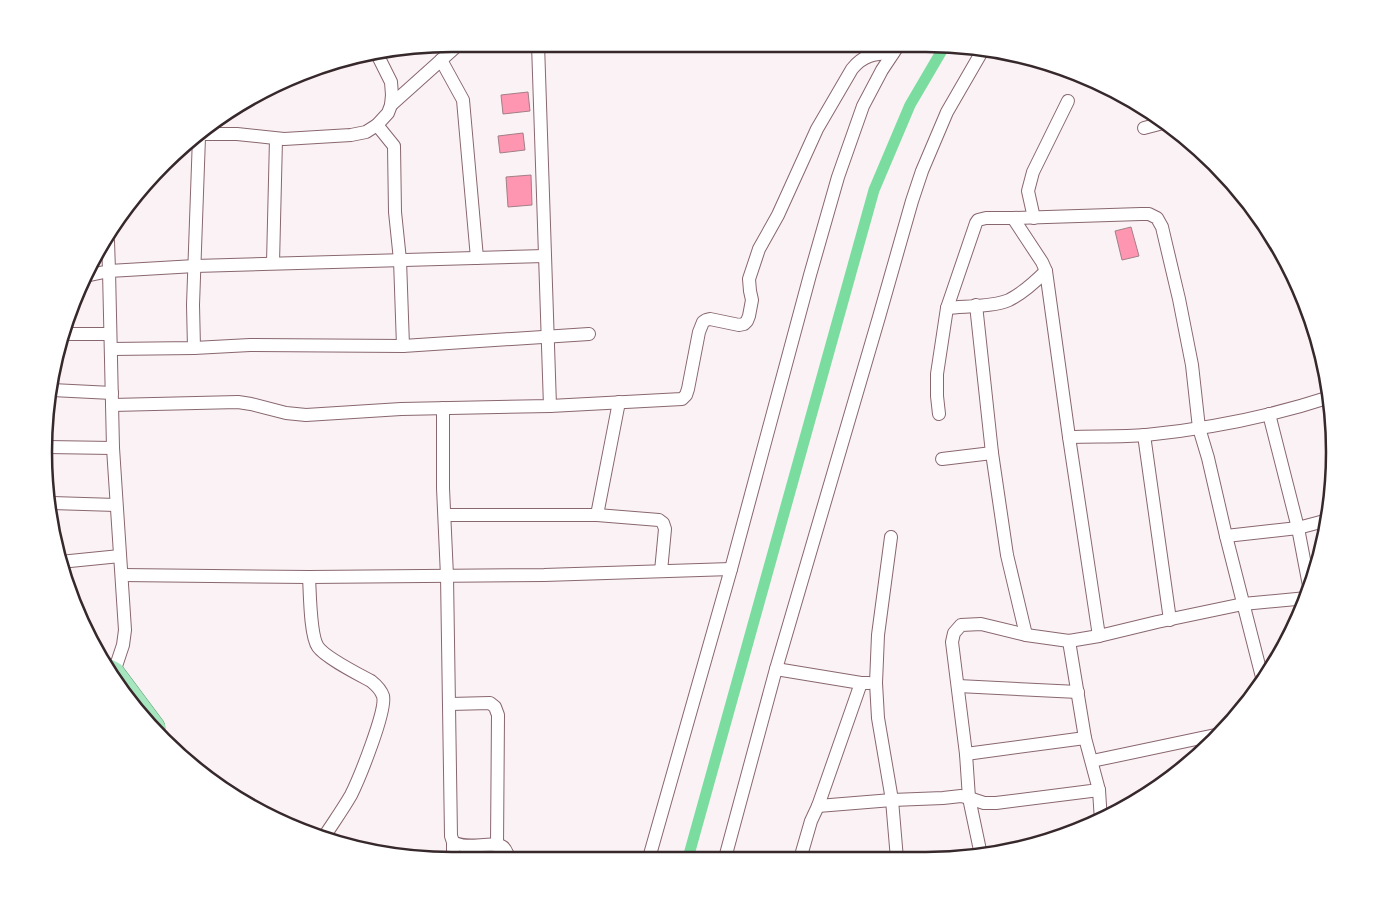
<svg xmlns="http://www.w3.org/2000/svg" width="1379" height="904" font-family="Literata,serif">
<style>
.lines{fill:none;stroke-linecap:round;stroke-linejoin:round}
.canal{stroke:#7add9f;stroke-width:11}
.building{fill:#fe95b1;stroke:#a27f87}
.minor-casing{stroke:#89676f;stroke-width:14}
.primary-casing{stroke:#589a70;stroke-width:21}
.minor{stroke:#fff;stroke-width:12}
.primary{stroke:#a6e7bf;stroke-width:20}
.rim{fill:none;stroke:#36282b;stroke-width:2.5}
</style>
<rect width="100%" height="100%" fill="#faf2f4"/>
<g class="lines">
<polyline class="canal" points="688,858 874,190 910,105 944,47"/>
</g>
<g class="building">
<polygon points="528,92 530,111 503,114 501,95"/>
<polygon points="523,133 525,150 500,153 498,136"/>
<polygon points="531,175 532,205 508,207 506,177"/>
<polygon points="1131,227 1139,256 1122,260 1115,231"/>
</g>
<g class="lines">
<defs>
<g id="minor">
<polyline points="538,44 550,406"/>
<polyline points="441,60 463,100 477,258"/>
<polyline points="391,105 459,44"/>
<polyline points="377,125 394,146 395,212 400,260 403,346"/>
<polyline points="1144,128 1163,123"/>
<polyline points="202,134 237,134 284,139 351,135 366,132 377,125 388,113 391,105 392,95 391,82 378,56"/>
<polyline points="1013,218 1042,262 1046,271 1069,437 1099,636"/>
<polyline points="1034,218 1028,191 1033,172 1068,101"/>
<polyline points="273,263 276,139"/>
<polyline points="90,275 109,271 108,241"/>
<polyline points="976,305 992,453 1007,555 1026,635"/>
<path d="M947,308C965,306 994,307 1009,300C1023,293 1036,281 1046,271"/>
<polyline points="63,334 110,334"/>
<polyline points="194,348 193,305 199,137"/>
<polyline points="111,349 194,348 250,345 403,346 589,334"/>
<polyline points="52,390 112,393"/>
<path d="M112,405L238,402L251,404L286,413L306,415L401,409L550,406L682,399L686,395L688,389L699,332L703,322L706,320L710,319L739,325L744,324L747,321L749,316L752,300L750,291L749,279L759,249L778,215L817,129L852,69C864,54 875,54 893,53"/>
<path d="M443,408V488L447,576L451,836L453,842C467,851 492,840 503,847C506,849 507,854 509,857"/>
<polyline points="939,414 937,396 937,374 947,308 976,223 978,220 986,218 1013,218 1141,214 1149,214 1157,218 1162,227 1179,299 1192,365 1199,428 1208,458 1226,536 1263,681"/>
<polyline points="1269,414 1298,528 1310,591"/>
<polyline points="1144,435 1170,620"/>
<path d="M1069,437C1095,436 1121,437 1146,435C1206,429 1272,416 1330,397"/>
<polyline points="47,447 113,448"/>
<polyline points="942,459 992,453"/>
<polyline points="52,503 116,505"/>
<polyline points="445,515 597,515 659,520 663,523 665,529 661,571"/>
<polyline points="597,515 619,402"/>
<polyline points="1226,536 1298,528 1328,520"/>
<polyline points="891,537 878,635 876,683 878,718 892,800 897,859"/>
<polyline points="60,562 120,556"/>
<polyline points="122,575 309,577 544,575 731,569"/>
<path d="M309,577C310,593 310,636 318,647C326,658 358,674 371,681C376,685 381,690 383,696C387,710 359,779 351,795C343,809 333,823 324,837"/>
<polyline points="776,669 861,683 869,683"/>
<polyline points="114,672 123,645 125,630 113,448 109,271 195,266 545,256"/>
<polyline points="958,686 1078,692"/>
<polyline points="450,704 490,703 495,707 498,715 497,845"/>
<polyline points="966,754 1085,738"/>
<polyline points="1092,761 1220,734"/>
<polyline points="1099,790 1101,821"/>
<polyline points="818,806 892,800 943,798 961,796 969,798 984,803 996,803 1099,790 1085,738 1069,641"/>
<polyline points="981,855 969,798 966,754 952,642 954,633 961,625 981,624 1026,635 1069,641 1099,636 1157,622 1243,604 1307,598"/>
<polyline points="453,857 453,842"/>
<polyline points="649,858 731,569 810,275 838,177 863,106 882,70 896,49"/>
<polyline points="725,858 776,669 879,317 912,201 922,171 947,112 984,48"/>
<polyline points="800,859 811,821 818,806 861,683"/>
</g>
<polyline id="primary" points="108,669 114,672 155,727"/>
</defs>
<use href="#minor" class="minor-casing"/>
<use href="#primary" class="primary-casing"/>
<use href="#minor" class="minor"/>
<use href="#primary" class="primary"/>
</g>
<path d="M0 0H1379V904H0ZM452 52H926A400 400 0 0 1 1326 452V452A400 400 0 0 1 926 852H452A400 400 0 0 1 52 452V452A400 400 0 0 1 452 52Z" fill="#fff" fill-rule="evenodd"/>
<path class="rim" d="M452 52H926A400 400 0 0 1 1326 452V452A400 400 0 0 1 926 852H452A400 400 0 0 1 52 452V452A400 400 0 0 1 452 52Z"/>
</svg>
